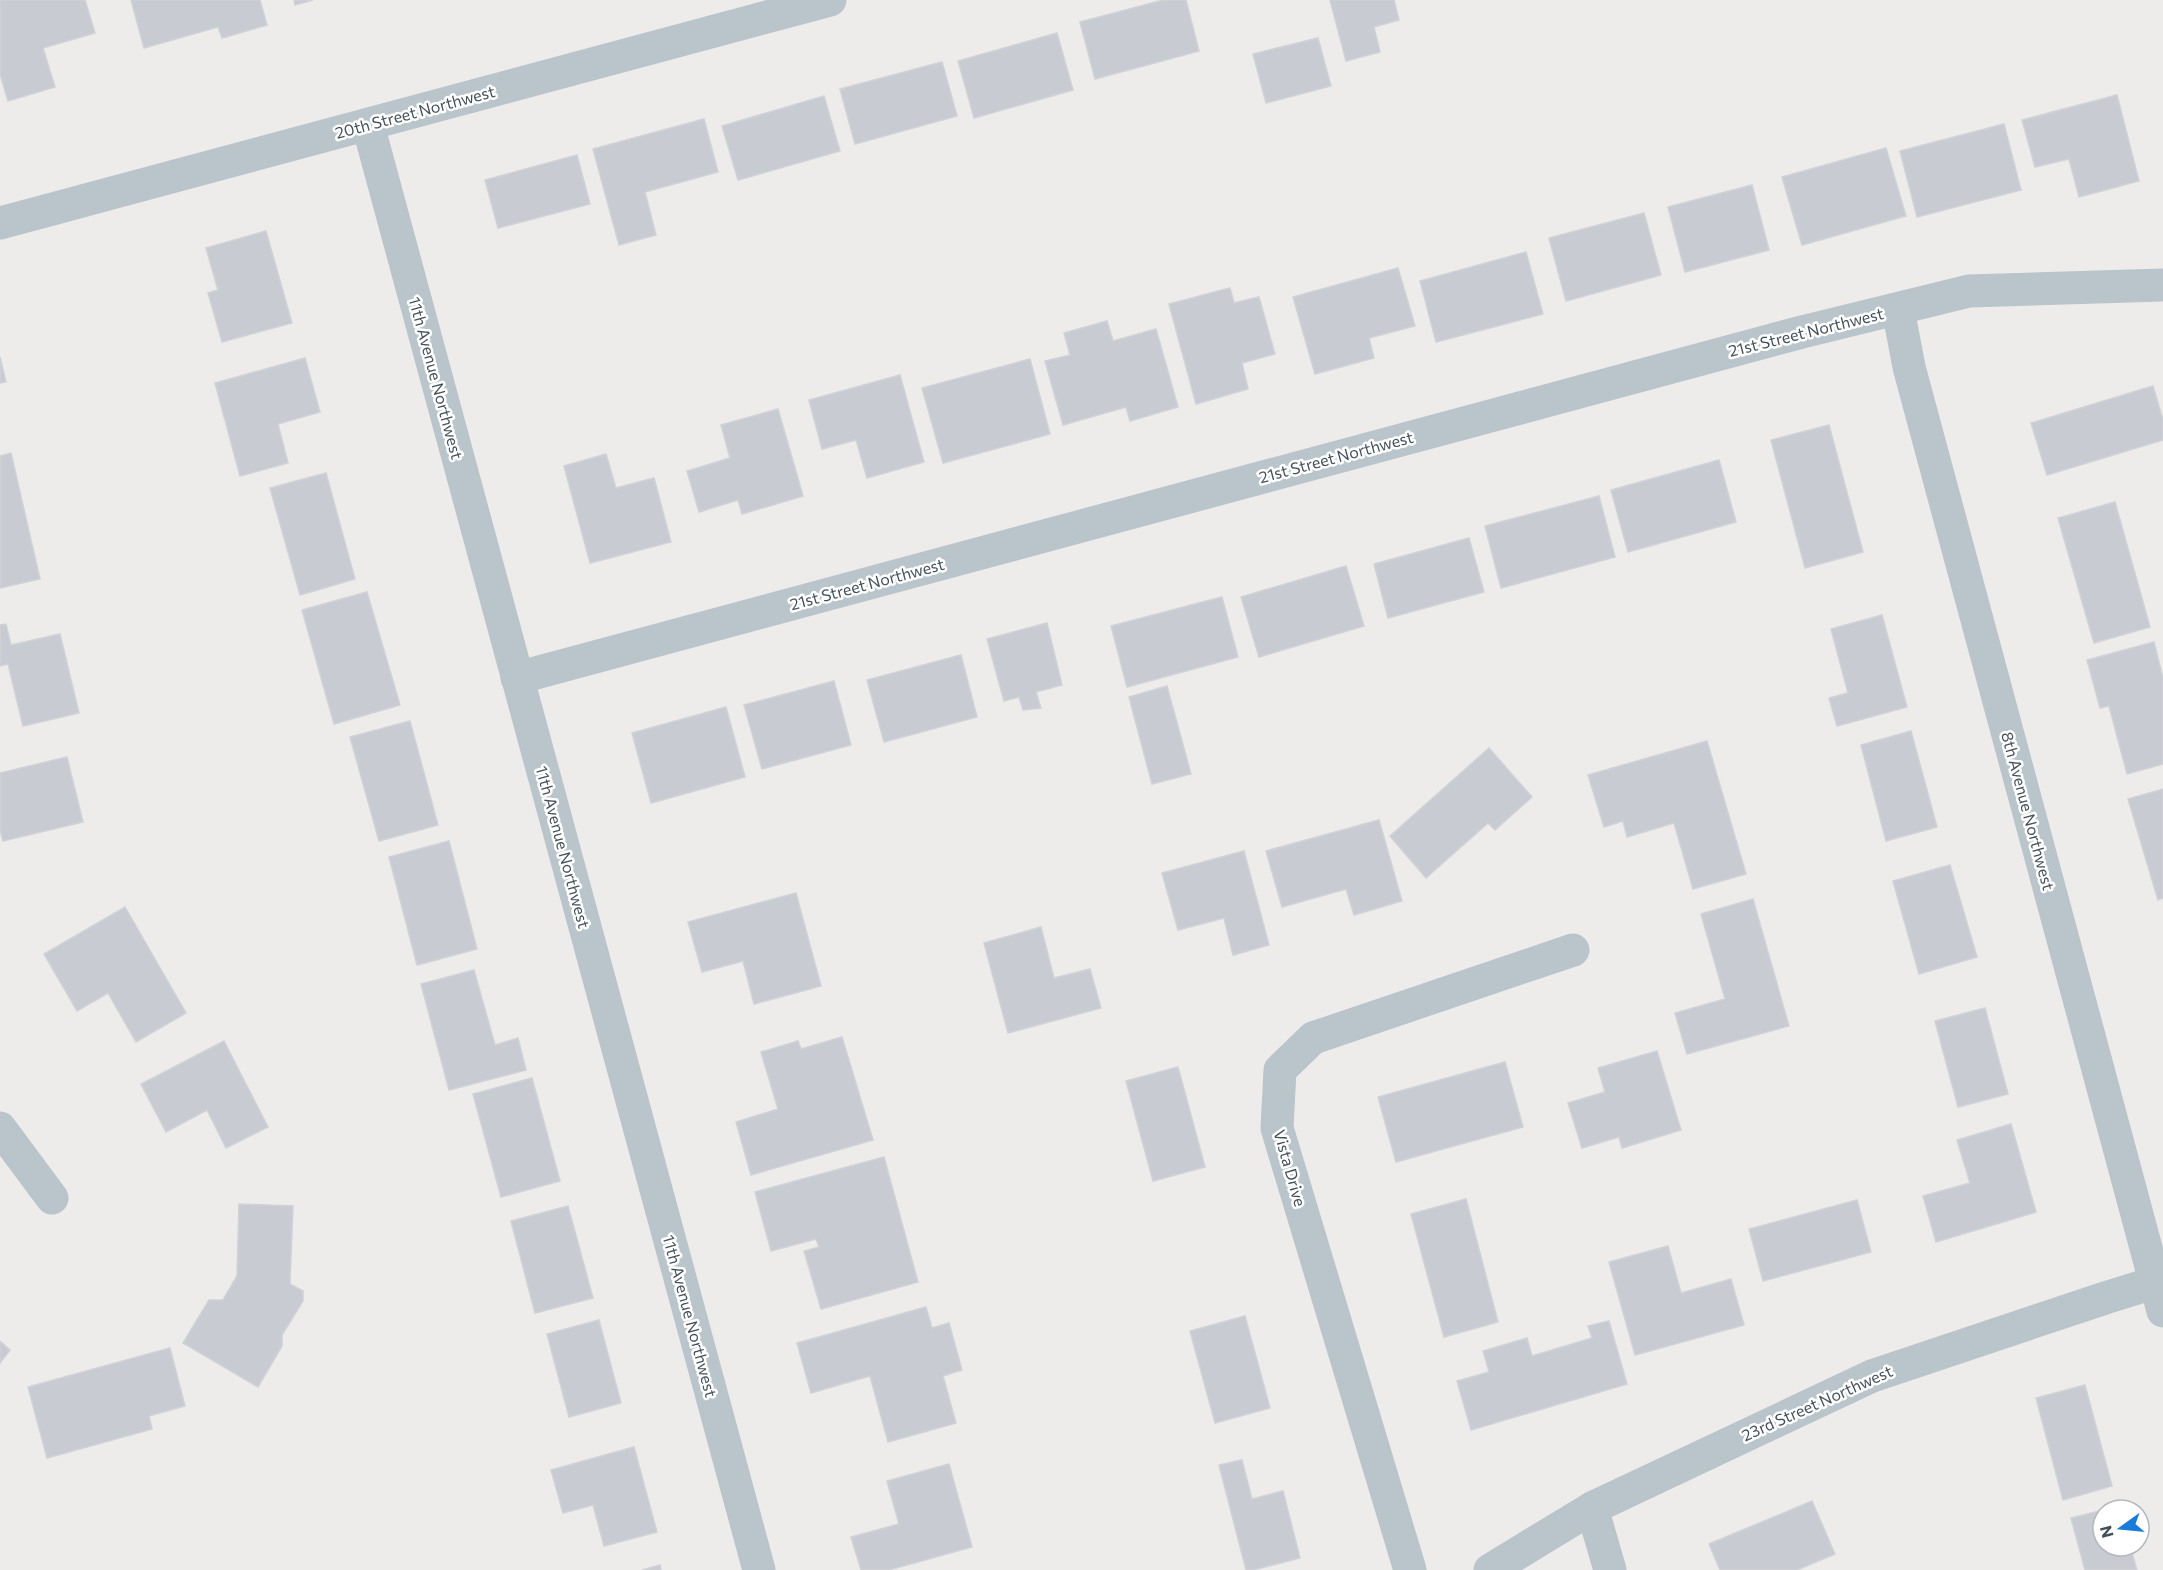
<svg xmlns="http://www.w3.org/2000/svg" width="2163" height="1570" font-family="Commissioner,sans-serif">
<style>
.building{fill:#c8cbd1;stroke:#cfd2d7;stroke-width:1.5}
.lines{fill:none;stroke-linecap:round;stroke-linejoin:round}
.street{stroke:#b9c4cb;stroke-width:33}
.labels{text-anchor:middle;stroke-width:5;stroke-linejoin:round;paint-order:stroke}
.street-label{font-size:16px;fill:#445059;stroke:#fff}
</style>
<rect width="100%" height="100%" fill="#eeebeb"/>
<g class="building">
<polygon points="0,0 85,0 95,33 43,48 55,87 8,101 0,74"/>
<polygon points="131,0 260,0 267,25 222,38 218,27 144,48"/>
<polygon points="294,0 313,0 295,5"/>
<polygon points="1163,0 1186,0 1199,51 1095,79 1080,22"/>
<polygon points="1330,0 1394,0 1399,20 1374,27 1380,52 1346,61"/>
<polygon points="1057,33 1073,90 974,118 958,61"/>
<polygon points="1318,38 1331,86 1266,103 1253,54"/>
<polygon points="942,62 957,116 855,144 840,89"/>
<polygon points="2117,95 2139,181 2079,197 2069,159 2035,167 2022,120"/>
<polygon points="824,96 840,151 738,180 722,126"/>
<polygon points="704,119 718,172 645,192 656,235 619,245 593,149"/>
<polygon points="2004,124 2021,190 1917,217 1900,151"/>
<polygon points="1886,148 1906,216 1802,245 1782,177"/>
<polygon points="577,155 590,204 498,228 485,180"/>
<polygon points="1752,185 1769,250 1685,272 1668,207"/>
<polygon points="1644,213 1661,275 1566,301 1549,238"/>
<polygon points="266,231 292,323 222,342 208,293 218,290 206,248"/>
<polygon points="1526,252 1543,314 1436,342 1420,281"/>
<polygon points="1398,268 1415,326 1369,338 1374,358 1315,374 1293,297"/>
<polygon points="1230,288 1234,303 1259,297 1275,354 1242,363 1248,389 1196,404 1169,304"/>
<polygon points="1107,321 1113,341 1156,329 1178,407 1130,421 1126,407 1063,425 1045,361 1070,355 1064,333"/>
<polygon points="0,357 6,382 0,383"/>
<polygon points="305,358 320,412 278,424 288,463 240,476 215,383"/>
<polygon points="1030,359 1050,434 943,463 922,388"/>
<polygon points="900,375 924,462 867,478 856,440 822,449 809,400"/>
<polygon points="2153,386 2163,420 2163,440 2047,475 2031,423"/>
<polygon points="778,409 803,496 742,514 738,500 699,512 687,471 730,458 721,425"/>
<polygon points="1829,425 1863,552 1805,568 1771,440"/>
<polygon points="11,453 40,579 0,588 0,456"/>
<polygon points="606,454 616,488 654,478 671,542 590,563 564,466"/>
<polygon points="1719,460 1736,522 1628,552 1611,490"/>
<polygon points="326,473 355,579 300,595 270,488"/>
<polygon points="1599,496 1615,557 1501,588 1485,526"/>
<polygon points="2115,502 2150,627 2094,643 2058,518"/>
<polygon points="1469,538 1484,592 1388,618 1374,564"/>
<polygon points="1346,566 1364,626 1259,657 1241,597"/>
<polygon points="367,592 400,705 334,724 302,610"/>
<polygon points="1222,597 1238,657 1127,687 1111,626"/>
<polygon points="1882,615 1907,707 1837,726 1829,698 1848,693 1831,629"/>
<polygon points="1047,623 1062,685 1036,692 1041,708 1023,710 1019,697 1004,701 987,639"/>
<polygon points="6,624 11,645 60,634 79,713 23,726 8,664 0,666 0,625"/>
<polygon points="2154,642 2163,678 2163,764 2127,774 2109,706 2100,708 2087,660"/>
<polygon points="961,655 977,717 884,742 867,680"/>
<polygon points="834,681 851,745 762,769 744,705"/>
<polygon points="1167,686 1191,774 1152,784 1129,697"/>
<polygon points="726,707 745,777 651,803 632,733"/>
<polygon points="410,721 438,825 379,841 350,737"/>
<polygon points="1911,731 1937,827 1886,841 1861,745"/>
<polygon points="1707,741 1746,874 1693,889 1674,823 1627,837 1623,821 1604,827 1588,775"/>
<polygon points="1489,748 1532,797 1495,830 1488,823 1426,878 1390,836"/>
<polygon points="67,757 83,822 3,841 0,830 0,773"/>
<polygon points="2163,789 2163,898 2158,900 2128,799"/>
<polygon points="1379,820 1402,901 1354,915 1346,889 1282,907 1266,851"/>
<polygon points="449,841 477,949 417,965 389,857"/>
<polygon points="1244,851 1269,945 1233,955 1224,918 1178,930 1162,873"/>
<polygon points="1950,865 1977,957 1919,974 1893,881"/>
<polygon points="796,893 821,986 754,1004 743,961 702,972 688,922"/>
<polygon points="1753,899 1789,1026 1687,1054 1675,1013 1725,999 1701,914"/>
<polygon points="125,907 186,1013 136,1042 108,993 77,1011 44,954"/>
<polygon points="1041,927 1054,978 1090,969 1101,1008 1008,1033 984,943"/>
<polygon points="474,970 495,1045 518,1038 526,1070 449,1090 421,984"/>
<polygon points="1985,1008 2008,1094 1958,1107 1935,1021"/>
<polygon points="842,1037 873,1140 751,1175 736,1122 778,1109 761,1052 798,1041 801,1049"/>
<polygon points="224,1041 268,1127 226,1148 207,1110 166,1132 141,1084"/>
<polygon points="1657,1051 1681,1130 1622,1148 1619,1137 1582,1148 1568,1103 1605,1092 1598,1068"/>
<polygon points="1505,1062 1523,1127 1396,1162 1378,1097"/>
<polygon points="1178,1067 1205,1167 1153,1181 1126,1081"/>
<polygon points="532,1078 560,1181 501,1197 473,1094"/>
<polygon points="2011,1124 2036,1212 1936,1242 1923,1196 1970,1183 1957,1140"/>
<polygon points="884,1157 918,1282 821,1309 804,1251 819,1247 816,1239 771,1251 755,1192"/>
<polygon points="1466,1199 1498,1322 1444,1337 1411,1214"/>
<polygon points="1857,1200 1871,1252 1763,1281 1749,1229"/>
<polygon points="239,1204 293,1206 290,1284 303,1291 303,1301 282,1335 282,1346 258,1387 183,1343 209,1300 223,1300 237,1276"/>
<polygon points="568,1206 593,1298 535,1313 511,1221"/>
<polygon points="1668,1246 1681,1293 1731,1279 1744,1325 1635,1355 1609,1262"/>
<polygon points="926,1307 932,1328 949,1323 962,1370 943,1376 956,1423 888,1442 870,1376 811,1393 797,1343"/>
<polygon points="1245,1316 1270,1408 1215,1423 1190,1331"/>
<polygon points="599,1320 621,1403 569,1417 547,1334"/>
<polygon points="1609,1321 1627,1384 1471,1430 1457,1381 1489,1372 1483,1351 1527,1338 1532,1356 1592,1338 1588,1326"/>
<polygon points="0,1341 10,1350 0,1363"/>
<polygon points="170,1348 185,1406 149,1416 152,1429 47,1458 28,1387"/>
<polygon points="2085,1385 2112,1486 2063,1500 2036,1398"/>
<polygon points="634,1447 657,1532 604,1546 593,1505 563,1513 551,1470"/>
<polygon points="1242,1460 1252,1499 1283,1491 1300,1558 1253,1570 1246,1570 1219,1465"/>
<polygon points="949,1464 972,1547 889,1570 861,1570 851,1537 899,1524 887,1481"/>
<polygon points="1812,1501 1835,1554 1797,1570 1720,1570 1709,1544"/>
<polygon points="2119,1506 2121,1510 2103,1510 2103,1546 2130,1546 2137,1570 2085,1570 2071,1518"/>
<polygon points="660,1565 661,1570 642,1570"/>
</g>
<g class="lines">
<g class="street">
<polyline points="368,125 759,1570"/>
<polyline points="0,223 830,0"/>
<polyline points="1898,309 1909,367 2163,1311"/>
<polyline points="517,678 1802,332 1969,291 2163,285"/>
<polyline points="0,1128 52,1198"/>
<polyline points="1592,1508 1610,1570"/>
<polyline points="1410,1570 1277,1128 1280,1070 1313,1038 1573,950"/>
<polyline points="1490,1570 1592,1508 1872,1376 2105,1298 2163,1280"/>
</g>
</g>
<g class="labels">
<g class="street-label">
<text transform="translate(415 112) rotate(-15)" y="6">20th Street Northwest</text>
<text transform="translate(1806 332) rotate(-14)" y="6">21st Street Northwest</text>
<text transform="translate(436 378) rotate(75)" y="6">11th Avenue Northwest</text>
<text transform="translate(1336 457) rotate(-15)" y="6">21st Street Northwest</text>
<text transform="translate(867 584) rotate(-15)" y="6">21st Street Northwest</text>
<text transform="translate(2028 811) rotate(75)" y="6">8th Avenue Northwest</text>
<text transform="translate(563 847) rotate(75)" y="6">11th Avenue Northwest</text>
<text transform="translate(1290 1168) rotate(74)" y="6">Vista Drive</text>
<text transform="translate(690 1316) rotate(75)" y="6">11th Avenue Northwest</text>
<text transform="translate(1817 1403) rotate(-24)" y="6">23rd Street Northwest</text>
</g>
</g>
<g transform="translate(2121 1528) rotate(255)"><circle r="28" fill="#ffffff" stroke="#b4b9bd" stroke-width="1.5"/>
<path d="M0-4.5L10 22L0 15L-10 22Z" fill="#197bda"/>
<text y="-9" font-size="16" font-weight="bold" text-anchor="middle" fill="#445059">N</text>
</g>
</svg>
